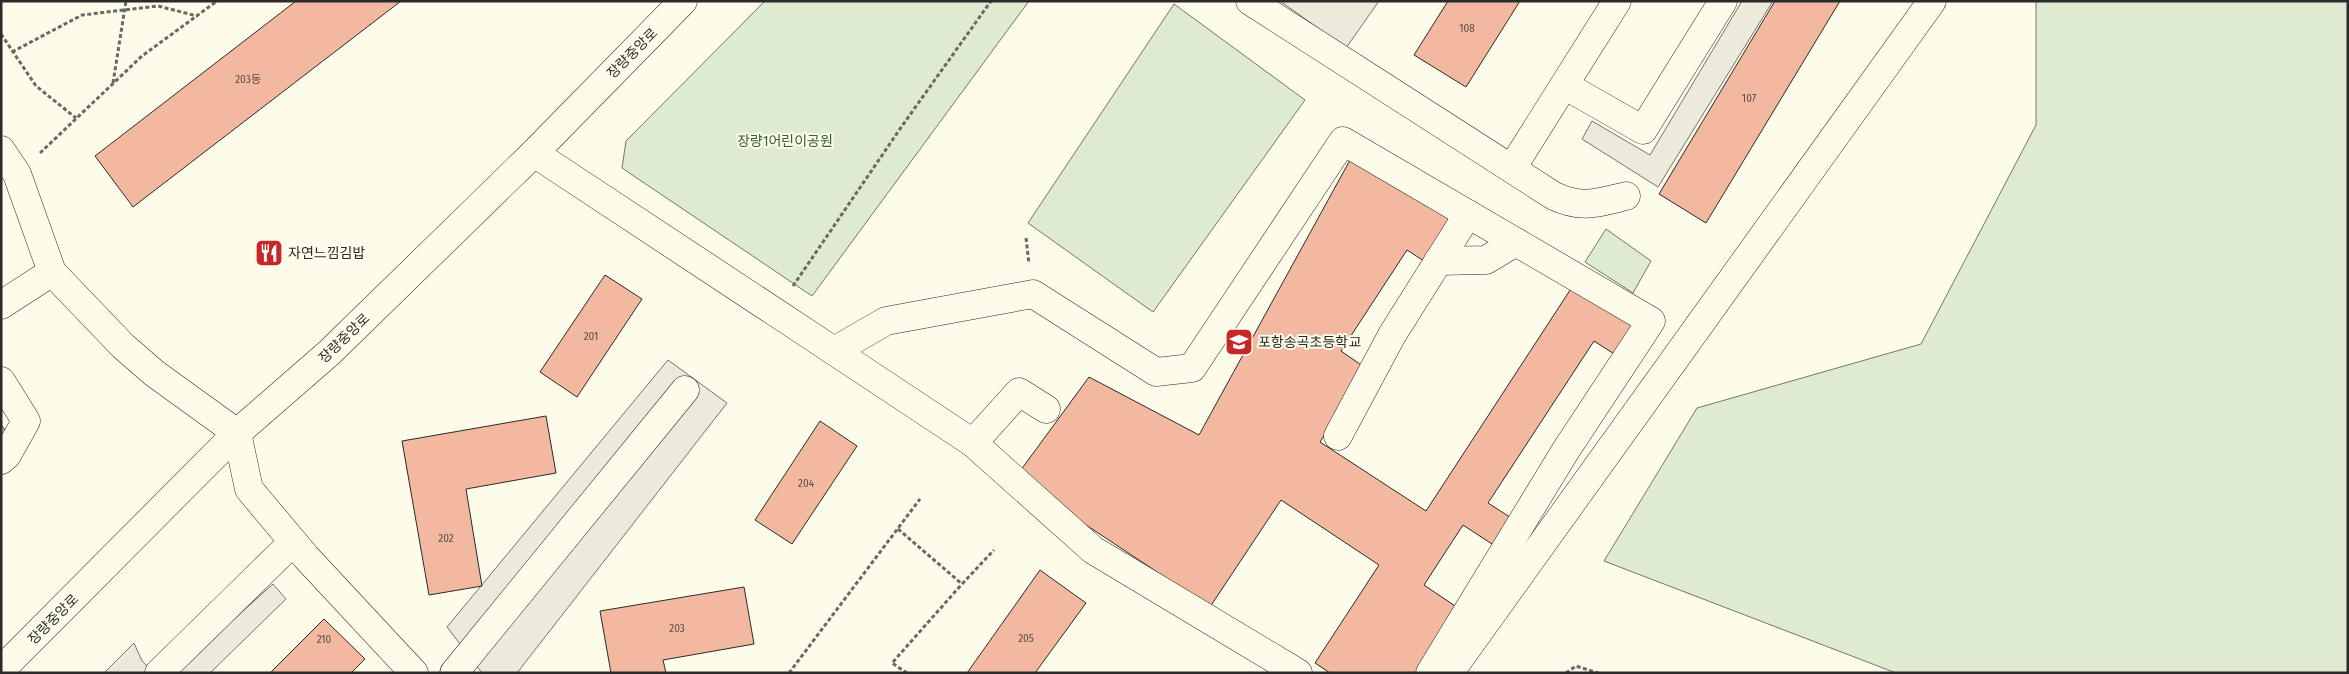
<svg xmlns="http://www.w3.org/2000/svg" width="2349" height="674" font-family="'Fira Sans Condensed','Noto Sans KR',sans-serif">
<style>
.green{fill:#deebd1;stroke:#74746e}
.parking{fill:#eceadb;stroke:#74746e}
.building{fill:#f2b8a0;stroke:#2b2b2b}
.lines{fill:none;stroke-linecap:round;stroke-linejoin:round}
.minor-casing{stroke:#2b2b2b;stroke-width:29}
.path{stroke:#6a6964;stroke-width:3;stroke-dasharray:4 2.5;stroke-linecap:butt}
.minor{stroke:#fdfbea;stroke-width:28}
.labels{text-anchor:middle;stroke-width:4;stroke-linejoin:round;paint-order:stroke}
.number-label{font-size:11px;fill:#5d4e48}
.street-label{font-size:14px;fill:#2b2b2b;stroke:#fdfbea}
.park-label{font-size:14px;fill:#34623c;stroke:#fdfbea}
.poi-label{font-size:14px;fill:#2b2b2b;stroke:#fdfbea;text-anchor:start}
</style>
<rect width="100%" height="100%" fill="#fdfbea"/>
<g class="green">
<polygon points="765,1 1029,1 812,296 622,168 626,141"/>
<polygon points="2036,1 2348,1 2348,673 1896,673 1604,561 1697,408 1921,344 2036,125"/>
<polygon points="1174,4 1305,100 1153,312 1028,223"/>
<polygon points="1606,229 1651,261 1633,293 1585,262"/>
</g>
<g class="parking">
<polygon points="1280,1 1379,1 1346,48"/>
<polygon points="1742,1 1773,1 1658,187 1582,139 1592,121 1650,155"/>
<polygon points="668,360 727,403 517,673 482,673 447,627"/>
<polygon points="273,584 286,599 210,673 174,673"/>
<polygon points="134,643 142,661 154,673 104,673"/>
</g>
<g class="building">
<polygon points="296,1 401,1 133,207 95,156"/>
<polygon points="1448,1 1520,1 1466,87 1414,55"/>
<polygon points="1775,1 1840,1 1706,223 1659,194"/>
<polygon points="1355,151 1458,224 1433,267 1407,250 1341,351 1367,369 1320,442 1426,511 1576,281 1644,325 1622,359 1594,341 1488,503 1516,521 1498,548 1463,525 1424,585 1464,612 1424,673 1330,673 1315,663 1379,565 1281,500 1210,607 1015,478 1089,377 1199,435"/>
<polygon points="605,275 642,299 577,397 540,372"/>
<polygon points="546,416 556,473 466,489 482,586 429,595 402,441"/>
<polygon points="820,421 857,446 792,544 755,520"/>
<polygon points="1,425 12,439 1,448"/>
<polygon points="1040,570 1086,603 1035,673 967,673"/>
<polygon points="744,587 754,644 663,660 666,673 611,673 600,611"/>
<polygon points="324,619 365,659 351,673 270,673"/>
</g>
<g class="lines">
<defs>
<g id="minor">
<path d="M1250,1L1554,196C1582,209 1597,203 1626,196"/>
<polyline points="1566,86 1643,130 1723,1"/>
<polyline points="1,150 17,174 52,272 123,346 154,373 237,433 249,489 306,557 414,673"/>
<polyline points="534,153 834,351 886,321 1033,294 1156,372 1192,368 1343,141 1651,321 1566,450 1430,673"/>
<polyline points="1512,168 1617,1"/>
<polyline points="1438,261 1486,260 1516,242"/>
<polyline points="1,305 52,272"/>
<polyline points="834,351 973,443 1093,550 1298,673"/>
<polyline points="1,381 26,421 7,455 1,460"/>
<polyline points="1338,436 1392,335 1468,214"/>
<polyline points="973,443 1019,392 1046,409"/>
<polyline points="1,670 237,433 330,352 534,153 683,1"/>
<polyline points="1450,672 1932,1"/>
<polyline points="159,673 293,542"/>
<polyline points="454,673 685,390"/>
</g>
</defs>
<use href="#minor" class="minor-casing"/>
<g class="path">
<polyline points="1,34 36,86 76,118"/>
<polyline points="12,52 82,15 158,6 197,16"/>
<polyline points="113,83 126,1"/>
<polyline points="40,153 142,56 217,1"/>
<polyline points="1026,238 1029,264"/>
<polyline points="793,286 902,126 991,1"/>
<polyline points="898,529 962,584 994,550"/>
<polyline points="789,673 920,499"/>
<polyline points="907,673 892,663 962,584"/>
<polyline points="1566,673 1576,666 1598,673"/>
</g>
<use href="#minor" class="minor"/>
</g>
<defs>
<symbol id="restaurant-square" viewBox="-11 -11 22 22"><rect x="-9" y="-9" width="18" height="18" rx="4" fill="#c62828" stroke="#fdfbea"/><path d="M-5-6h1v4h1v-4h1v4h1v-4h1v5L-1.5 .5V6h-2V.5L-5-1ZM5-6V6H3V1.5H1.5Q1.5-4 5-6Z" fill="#fff"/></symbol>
<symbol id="school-square" viewBox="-11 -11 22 22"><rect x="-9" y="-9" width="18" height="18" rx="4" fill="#c62828" stroke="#fdfbea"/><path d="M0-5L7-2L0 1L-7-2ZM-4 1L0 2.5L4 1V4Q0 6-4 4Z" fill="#fff"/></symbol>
</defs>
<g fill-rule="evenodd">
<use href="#restaurant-square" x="253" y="237" width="32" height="32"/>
<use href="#school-square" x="1223" y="326" width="32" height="32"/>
</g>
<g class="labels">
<g class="number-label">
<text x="1467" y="32">108</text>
<text x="248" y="83">203동</text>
<text x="1749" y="102">107</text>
<text x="591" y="340">201</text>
<text x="806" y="487">204</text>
<text x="446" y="542">202</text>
<text x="677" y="632">203</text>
<text x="1026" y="642">205</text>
<text x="324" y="643">210</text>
</g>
<g class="street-label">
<text transform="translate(632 53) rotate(-45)" y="5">장량중앙로</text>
<text transform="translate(344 338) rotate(-44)" y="5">장량중앙로</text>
<text transform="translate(53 619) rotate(-45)" y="5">장량중앙로</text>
</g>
<g class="park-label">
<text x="785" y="146">장량1어린이공원</text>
</g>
<g class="poi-label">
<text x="288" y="258">자연느낌김밥</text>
<text x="1258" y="347">포항송곡초등학교</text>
</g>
</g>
<rect width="2349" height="674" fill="none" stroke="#2b2b2b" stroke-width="5"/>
</svg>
